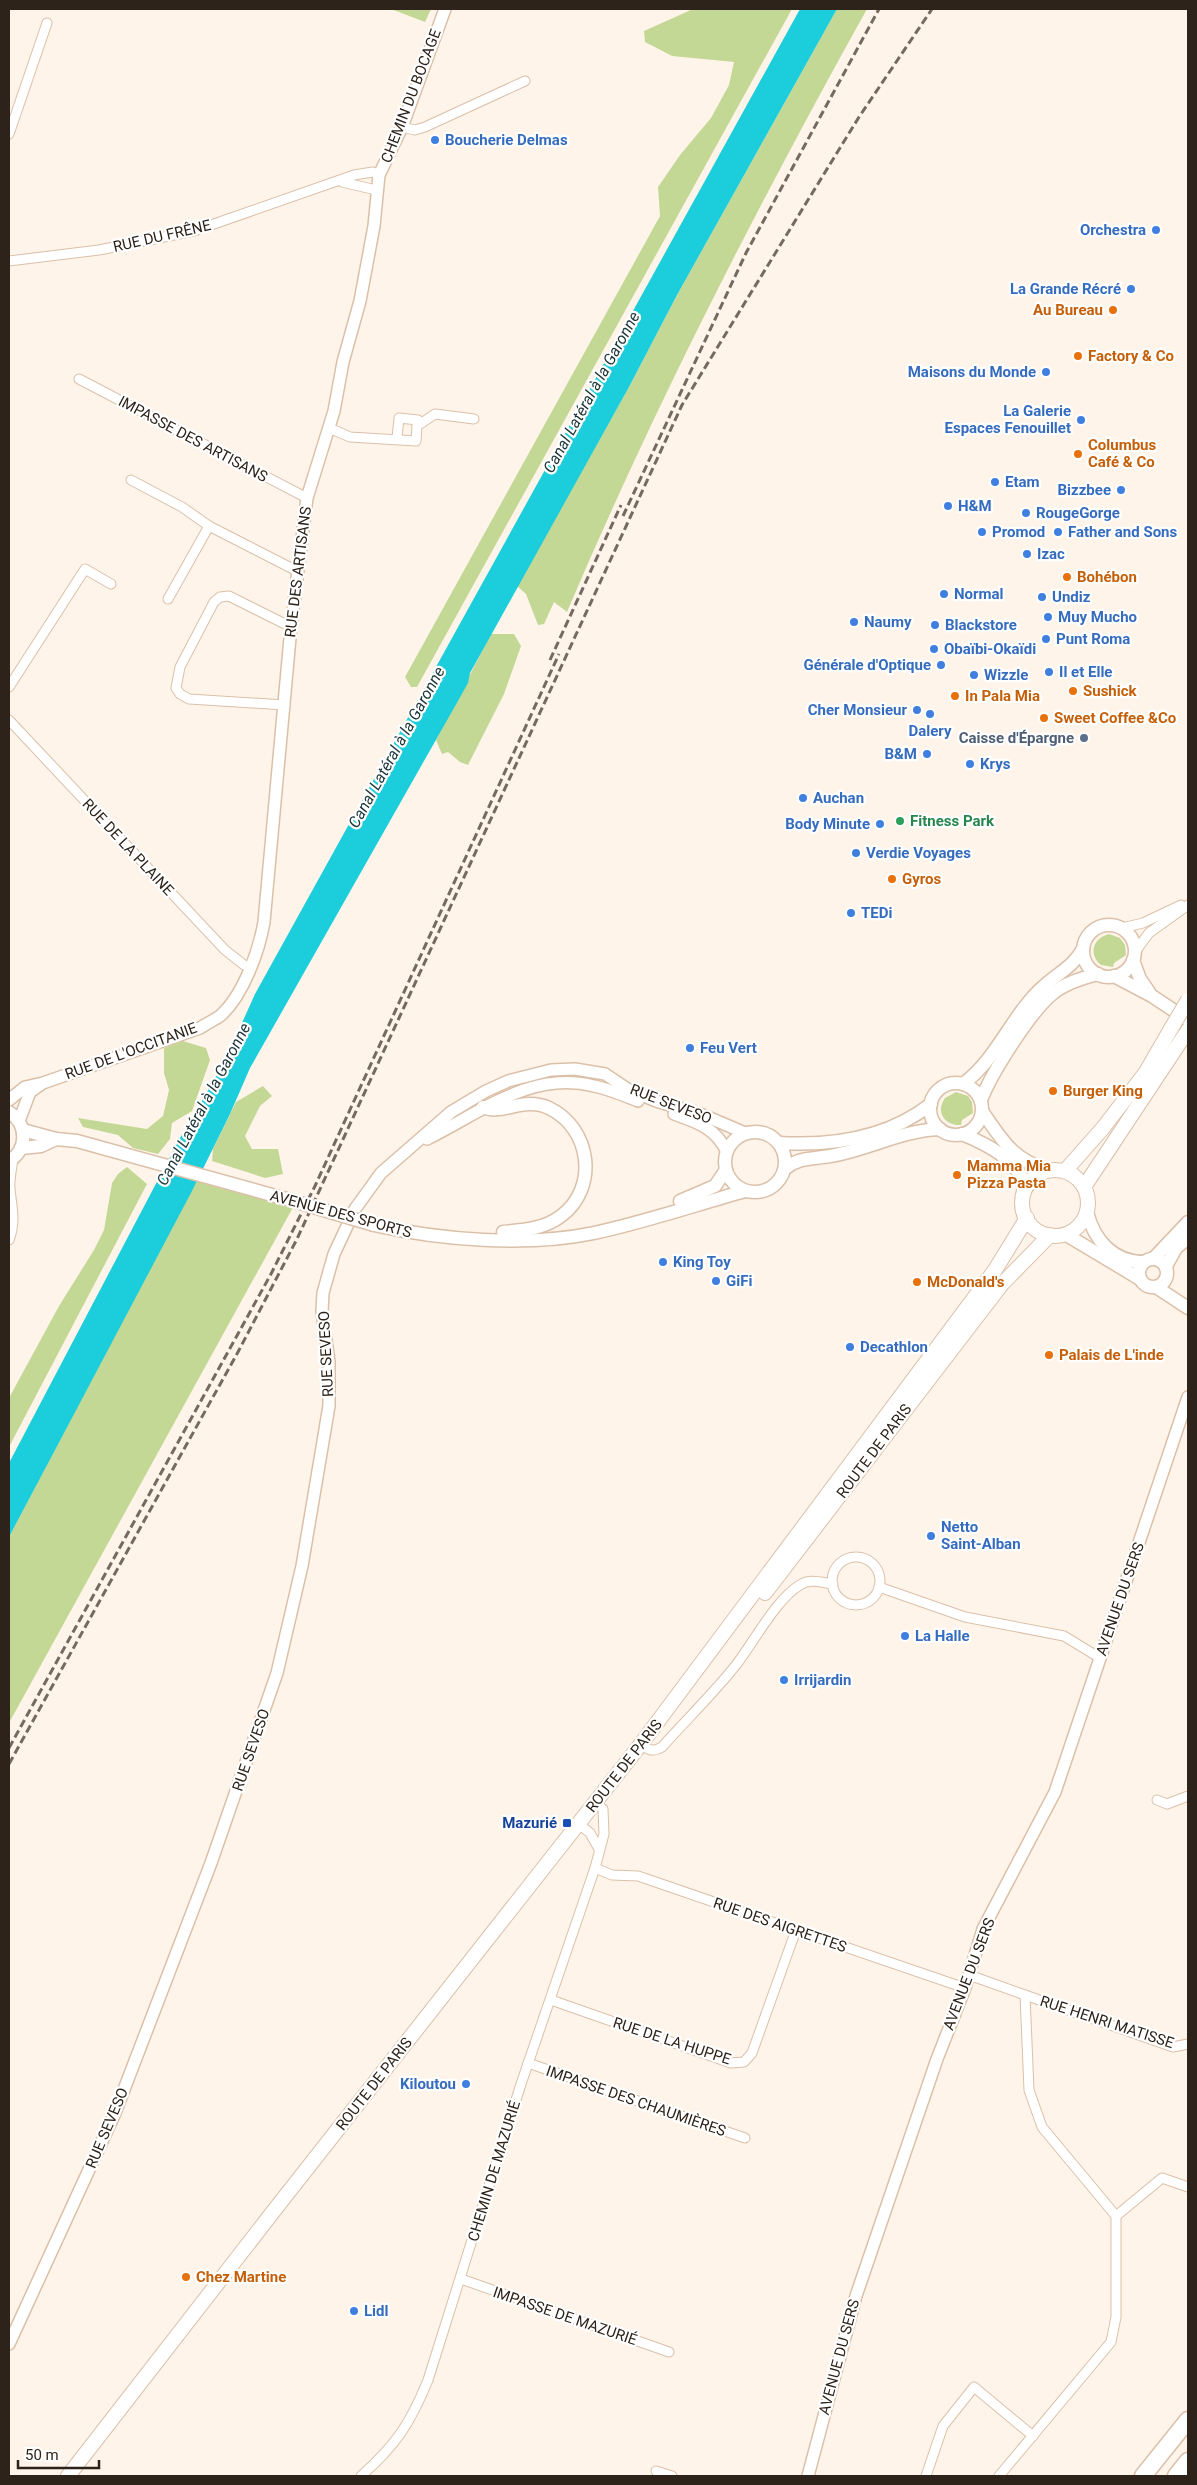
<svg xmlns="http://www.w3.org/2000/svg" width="1197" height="2485" font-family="Roboto,sans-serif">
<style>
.green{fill:#c4d896}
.water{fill:#1ccddb}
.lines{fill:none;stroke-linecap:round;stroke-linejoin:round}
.minor-casing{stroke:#dbc0a9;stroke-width:11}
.tertiary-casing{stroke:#dbc0a9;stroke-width:14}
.secondary-casing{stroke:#dbc0a9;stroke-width:15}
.primary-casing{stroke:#dbc0a9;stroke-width:16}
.motorway-casing{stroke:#dbc0a9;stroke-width:19}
.minor{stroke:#fff;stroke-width:9}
.tertiary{stroke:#fff;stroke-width:11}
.secondary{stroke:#fff;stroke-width:12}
.primary{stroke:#fff;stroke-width:14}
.motorway{stroke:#fff;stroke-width:16}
.rail{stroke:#746a61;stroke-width:3;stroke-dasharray:8 4;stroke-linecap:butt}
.secondary-bridge-casing{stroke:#dbc0a9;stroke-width:15;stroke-linecap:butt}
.primary-bridge-casing{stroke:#dbc0a9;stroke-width:16;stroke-linecap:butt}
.secondary-bridge{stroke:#fff;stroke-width:12}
.primary-bridge{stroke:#fff;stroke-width:14}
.shop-dot{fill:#3f7fe0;stroke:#fff;stroke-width:2}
.food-dot{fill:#e8710a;stroke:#fff;stroke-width:2}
.service-dot{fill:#5c6f8a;stroke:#fff;stroke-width:2}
.leisure-dot{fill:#2e9e5b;stroke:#fff;stroke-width:2}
.transit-dot{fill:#1a4fb4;stroke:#fff;stroke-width:2}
.labels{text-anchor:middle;stroke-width:4.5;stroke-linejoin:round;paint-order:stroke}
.street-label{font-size:15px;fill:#2d231a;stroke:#fff}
.shop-label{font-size:15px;font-weight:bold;fill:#366cbe;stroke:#fff;text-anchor:start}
.food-label{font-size:15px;font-weight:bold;fill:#c56008;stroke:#fff;text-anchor:start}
.service-label{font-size:15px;font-weight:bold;fill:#4e5e75;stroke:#fff;text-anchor:end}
.leisure-label{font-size:15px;font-weight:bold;fill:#27864d;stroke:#fff;text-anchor:start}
.transit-label{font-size:15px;font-weight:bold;fill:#164399;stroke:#fff;text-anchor:end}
.water-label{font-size:16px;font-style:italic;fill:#1b3437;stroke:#fff}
</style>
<rect width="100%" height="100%" fill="#fff4ea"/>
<g class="green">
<polygon points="391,9 431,9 425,22"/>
<polygon points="693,9 792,9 417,687 411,687 405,677 660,216 658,187 680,155 711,118 729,85 734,62 672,56 645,42 644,31"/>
<path d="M837,9H867C758,205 655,405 567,612L554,602L544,624L538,625L526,594L517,586L629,387L677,295Z"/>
<polygon points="491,634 514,634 521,646 504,694 468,765 460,762 448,752 442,754 436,740"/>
<path d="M1109,934L1120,938L1125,945L1126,955L1114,963L1113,967L1101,965C1088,954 1093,938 1109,934Z"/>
<polygon points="183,1041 206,1048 210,1060 192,1111 172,1123 170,1139 158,1154 133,1148 118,1135 83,1127 78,1118 147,1129 163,1116 169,1090 164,1073 164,1048"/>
<polygon points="263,1086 272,1096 260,1106 245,1136 252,1149 278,1149 283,1174 265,1178 212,1161 213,1149 236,1102"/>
<path d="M956,1092L968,1096L972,1102L973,1113L962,1120L961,1125C945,1126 935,1112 945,1098Z"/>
<polygon points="127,1167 147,1184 9,1447 9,1398 59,1306 94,1250 104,1230 112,1183 118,1174"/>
<polygon points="199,1175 296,1202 9,1723 9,1537"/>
</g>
<polygon class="water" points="800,9 837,9 677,295 629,387 470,673 468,683 454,708 250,1068 230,1114 192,1191 9,1537 9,1463 180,1138 224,1063 255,994"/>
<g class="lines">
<defs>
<g id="minor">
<polyline points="402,127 415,130 425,127 525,81"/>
<polyline points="9,134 47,23"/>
<polyline points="342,182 376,190"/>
<polyline points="9,261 99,250 194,231 354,175 373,172 379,175"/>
<polyline points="79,379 307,498"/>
<polyline points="329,428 350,437 416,441 417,426 435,414 474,419"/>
<polyline points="397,438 399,418 418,420 417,426"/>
<polyline points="131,480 182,507 209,526 297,571"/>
<polyline points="168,599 209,526"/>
<polyline points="9,687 85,569 111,584"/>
<polyline points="285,705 189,699 180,694 176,688 180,667 214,602 220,597 229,596 291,627"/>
<polyline points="9,720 225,950 244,965 251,967"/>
<polyline points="1122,928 1143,923 1181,905"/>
<polyline points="1135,952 1149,933 1188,905"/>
<path d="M9,1240C16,1222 12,1208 10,1189C9,1180 12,1168 13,1158"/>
<circle cx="856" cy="1581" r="24"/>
<polyline points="879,1587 965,1617 1064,1636 1100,1658"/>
<path d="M641,1744C649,1751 653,1752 662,1747C686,1720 713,1694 736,1665C753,1643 777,1598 800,1585C810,1578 822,1583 833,1584"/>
<polyline points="1157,1800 1167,1804 1188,1796"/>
<polyline points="579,1824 590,1833 599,1849"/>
<polyline points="595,1868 612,1875 638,1876 965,1988"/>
<polyline points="969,1975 1025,1995 1029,2090 1042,2127 1116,2216 1116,2317 1111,2342 999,2476"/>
<polyline points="1025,1995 1173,2047 1188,2044"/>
<polyline points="551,2000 731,2063 744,2062 752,2053 796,1930"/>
<polyline points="528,2063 745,2138"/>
<polyline points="1116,2216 1162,2178 1188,2187"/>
<polyline points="461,2279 669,2352"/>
<polyline points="656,2471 672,2476"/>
<path d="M361,2476C396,2445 410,2424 428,2380L521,2084L595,1868L604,1834L603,1809L595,1803"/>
<polyline points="926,2476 943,2426 974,2387 1033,2436"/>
</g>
<g id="tertiary">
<path d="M9,1100L25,1087L43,1083L200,1028C206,1024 214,1020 220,1016C243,996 259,951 264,922L291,627L307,498L334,411L343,362L360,301L374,226L379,175L402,127L445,9"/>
<path d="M674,1114C697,1122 716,1128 727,1152"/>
<polyline points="19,1121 30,1092 40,1085"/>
<path d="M427,1139C480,1113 531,1070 594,1086C609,1089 623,1095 638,1101"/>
<polyline points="9,2344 115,2113 211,1863 277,1673 302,1566 329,1406 329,1362 322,1311 323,1293 334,1254 355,1209 381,1173 451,1112 486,1091 508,1081 551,1070 575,1069 605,1074 629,1090 656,1101 703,1115 745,1133"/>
<polyline points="808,2476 856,2296 937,2059 965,1988 983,1929 1055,1792 1188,1397"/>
</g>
<g id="secondary">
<circle cx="1109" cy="951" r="26"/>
<polyline points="1133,960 1140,979 1149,992"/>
<polyline points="1114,976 1152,996 1188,1020"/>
<circle cx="956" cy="1109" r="26"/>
<path d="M963,1084C998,1058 1012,1014 1044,986C1058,973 1073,967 1083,949"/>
<path d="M981,1100C991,1074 1030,1012 1052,994C1065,983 1082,978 1098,974"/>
<path d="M483,1107C502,1116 523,1096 549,1108C591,1128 599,1188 561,1216C544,1229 524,1230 503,1232"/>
<path d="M982,1111C1002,1140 1014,1162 1050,1170"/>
<path d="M9,1112C28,1124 28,1150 9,1161"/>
<polyline points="23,1130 56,1139 77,1141 290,1200"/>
<circle cx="755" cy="1162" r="30"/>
<path d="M962,1134C989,1145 1014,1158 1027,1187"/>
<path d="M779,1143C831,1146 888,1138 931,1104"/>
<polyline points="21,1148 41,1146 56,1139"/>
<path d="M786,1168C799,1157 814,1159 830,1156C867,1150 903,1130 940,1129"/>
<polyline points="680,1201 715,1186 726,1170"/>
<path d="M1087,1212C1094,1240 1113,1262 1144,1262"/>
<path d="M374,1225C440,1240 527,1247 594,1233C645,1222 695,1205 745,1191"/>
<polyline points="1065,1234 1140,1279"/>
<polyline points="1154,1258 1188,1222"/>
<circle cx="1153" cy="1273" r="14"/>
<polyline points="1166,1266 1176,1248 1188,1238"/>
<polyline points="1156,1287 1188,1308"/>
</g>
<g id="primary">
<circle cx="1055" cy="1203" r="33"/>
<polyline points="1065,1171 1103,1128 1146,1072 1172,1027"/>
<polyline points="1084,1187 1188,1030"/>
<polyline points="765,1593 1002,1284 1050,1235"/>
<polyline points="68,2476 276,2208 641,1744 995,1270 1027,1218"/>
</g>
<g id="motorway">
<polyline points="1143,2476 1188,2420"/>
<polyline points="1176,2476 1188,2461"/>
</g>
</defs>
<use href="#minor" class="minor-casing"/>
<use href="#tertiary" class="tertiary-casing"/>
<use href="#secondary" class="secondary-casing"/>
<use href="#primary" class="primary-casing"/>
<use href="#motorway" class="motorway-casing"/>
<use href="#minor" class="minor"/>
<use href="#tertiary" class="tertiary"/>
<use href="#secondary" class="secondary"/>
<use href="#primary" class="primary"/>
<use href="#motorway" class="motorway"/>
<g class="rail">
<polyline points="623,516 746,253 879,9"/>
<polyline points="550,660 621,505"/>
<polyline points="9,1748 271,1274 315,1186 559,654"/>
<polyline points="9,1764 238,1352 297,1239 682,405 859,117 932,9"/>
</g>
<defs>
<polyline id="secondary-bridge" points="290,1200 374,1225"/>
<polyline id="primary-bridge" points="1172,1027 1188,1000"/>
</defs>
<use href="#secondary-bridge" class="secondary-bridge-casing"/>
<use href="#primary-bridge" class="primary-bridge-casing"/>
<use href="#secondary-bridge" class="secondary-bridge"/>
<use href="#primary-bridge" class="primary-bridge"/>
</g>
<g class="shop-dot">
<circle cx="435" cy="140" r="5"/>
<circle cx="1156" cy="230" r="5"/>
<circle cx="1131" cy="289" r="5"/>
<circle cx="1046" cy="372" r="5"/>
<circle cx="1081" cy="420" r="5"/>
<circle cx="995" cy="482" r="5"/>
<circle cx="1121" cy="490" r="5"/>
<circle cx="948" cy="506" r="5"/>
<circle cx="1026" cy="513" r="5"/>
<circle cx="982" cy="532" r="5"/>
<circle cx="1058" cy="532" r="5"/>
<circle cx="1027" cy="554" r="5"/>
<circle cx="944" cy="594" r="5"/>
<circle cx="1042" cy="597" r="5"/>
<circle cx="1048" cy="617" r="5"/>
<circle cx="854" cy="622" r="5"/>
<circle cx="935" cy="625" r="5"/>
<circle cx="1046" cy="639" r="5"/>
<circle cx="934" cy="649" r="5"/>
<circle cx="941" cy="665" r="5"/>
<circle cx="1049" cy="672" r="5"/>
<circle cx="974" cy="675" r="5"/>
<circle cx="917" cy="710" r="5"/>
<circle cx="930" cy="714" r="5"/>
<circle cx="927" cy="754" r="5"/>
<circle cx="970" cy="764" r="5"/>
<circle cx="803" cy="798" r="5"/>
<circle cx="880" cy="824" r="5"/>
<circle cx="856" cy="853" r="5"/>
<circle cx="851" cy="913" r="5"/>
<circle cx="690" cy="1048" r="5"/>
<circle cx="663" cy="1262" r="5"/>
<circle cx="716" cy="1281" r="5"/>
<circle cx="850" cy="1347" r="5"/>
<circle cx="931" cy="1536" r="5"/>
<circle cx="905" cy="1636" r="5"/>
<circle cx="784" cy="1680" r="5"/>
<circle cx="466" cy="2084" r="5"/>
<circle cx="354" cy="2311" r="5"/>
</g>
<g class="food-dot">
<circle cx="1113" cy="310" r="5"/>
<circle cx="1078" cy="356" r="5"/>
<circle cx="1078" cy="454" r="5"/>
<circle cx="1067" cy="577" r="5"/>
<circle cx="1073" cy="691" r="5"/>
<circle cx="955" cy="696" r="5"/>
<circle cx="1044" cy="718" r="5"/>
<circle cx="892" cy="879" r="5"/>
<circle cx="1053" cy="1091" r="5"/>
<circle cx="957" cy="1175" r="5"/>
<circle cx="917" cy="1282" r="5"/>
<circle cx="1049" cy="1355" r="5"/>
<circle cx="186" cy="2277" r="5"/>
</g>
<circle class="service-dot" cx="1084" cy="738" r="5"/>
<circle class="leisure-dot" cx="900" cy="821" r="5"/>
<rect class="transit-dot" x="562" y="1818" width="10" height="10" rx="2.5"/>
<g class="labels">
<g class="street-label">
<text transform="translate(411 96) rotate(-69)" y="5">CHEMIN DU BOCAGE</text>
<text transform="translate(162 236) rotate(-13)" y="5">RUE DU FRÊNE</text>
<text transform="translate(193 439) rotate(28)" y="5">IMPASSE DES ARTISANS</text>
<text transform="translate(298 572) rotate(-83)" y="5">RUE DES ARTISANS</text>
<text transform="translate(128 847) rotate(47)" y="5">RUE DE LA PLAINE</text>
<text transform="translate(131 1051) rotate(-20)" y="5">RUE DE L'OCCITANIE</text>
<text transform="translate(671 1104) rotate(21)" y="5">RUE SEVESO</text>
<text transform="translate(341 1214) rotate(15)" y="5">AVENUE DES SPORTS</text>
<text transform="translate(326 1354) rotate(-93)" y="5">RUE SEVESO</text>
<text transform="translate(874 1451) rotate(-53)" y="5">ROUTE DE PARIS</text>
<text transform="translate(1120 1599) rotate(-71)" y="5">AVENUE DU SERS</text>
<text transform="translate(251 1750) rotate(-71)" y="5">RUE SEVESO</text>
<text transform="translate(624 1766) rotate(-52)" y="5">ROUTE DE PARIS</text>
<text transform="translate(780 1925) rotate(19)" y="5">RUE DES AIGRETTES</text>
<text transform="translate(969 1974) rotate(-69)" y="5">AVENUE DU SERS</text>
<text transform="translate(1107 2022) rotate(18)" y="5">RUE HENRI MATISSE</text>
<text transform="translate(672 2041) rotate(18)" y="5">RUE DE LA HUPPE</text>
<text transform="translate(374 2084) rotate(-52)" y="5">ROUTE DE PARIS</text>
<text transform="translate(636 2101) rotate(19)" y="5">IMPASSE DES CHAUMIÈRES</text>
<text transform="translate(107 2128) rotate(-67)" y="5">RUE SEVESO</text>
<text transform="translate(494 2171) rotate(-73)" y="5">CHEMIN DE MAZURIÉ</text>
<text transform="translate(565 2316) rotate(19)" y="5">IMPASSE DE MAZURIÉ</text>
<text transform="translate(839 2357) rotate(-75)" y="5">AVENUE DU SERS</text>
</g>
<g class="shop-label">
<text x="445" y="145">Boucherie Delmas</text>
<text x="1146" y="235" text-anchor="end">Orchestra</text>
<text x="1121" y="294" text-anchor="end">La Grande Récré</text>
<text x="1036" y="377" text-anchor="end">Maisons du Monde</text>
<text x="1071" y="416" text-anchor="end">La Galerie<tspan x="1071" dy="17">Espaces Fenouillet</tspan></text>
<text x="1005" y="487">Etam</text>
<text x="1111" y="495" text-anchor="end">Bizzbee</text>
<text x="958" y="511">H&amp;M</text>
<text x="1036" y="518">RougeGorge</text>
<text x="992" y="537">Promod</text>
<text x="1068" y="537">Father and Sons</text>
<text x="1037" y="559">Izac</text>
<text x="954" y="599">Normal</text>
<text x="1052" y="602">Undiz</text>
<text x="1058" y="622">Muy Mucho</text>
<text x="864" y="627">Naumy</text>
<text x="945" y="630">Blackstore</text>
<text x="1056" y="644">Punt Roma</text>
<text x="944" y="654">Obaïbi-Okaïdi</text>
<text x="931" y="670" text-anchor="end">Générale d'Optique</text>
<text x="1059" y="677">Il et Elle</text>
<text x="984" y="680">Wizzle</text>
<text x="907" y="715" text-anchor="end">Cher Monsieur</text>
<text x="930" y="736" text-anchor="middle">Dalery</text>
<text x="917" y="759" text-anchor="end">B&amp;M</text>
<text x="980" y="769">Krys</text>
<text x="813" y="803">Auchan</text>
<text x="870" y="829" text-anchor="end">Body Minute</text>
<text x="866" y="858">Verdie Voyages</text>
<text x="861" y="918">TEDi</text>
<text x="700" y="1053">Feu Vert</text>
<text x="673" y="1267">King Toy</text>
<text x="726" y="1286">GiFi</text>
<text x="860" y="1352">Decathlon</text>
<text x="941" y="1532">Netto<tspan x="941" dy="17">Saint-Alban</tspan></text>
<text x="915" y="1641">La Halle</text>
<text x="794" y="1685">Irrijardin</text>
<text x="456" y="2089" text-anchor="end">Kiloutou</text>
<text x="364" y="2316">Lidl</text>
</g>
<g class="food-label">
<text x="1103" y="315" text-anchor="end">Au Bureau</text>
<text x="1088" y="361">Factory &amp; Co</text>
<text x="1088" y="450">Columbus<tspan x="1088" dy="17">Café &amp; Co</tspan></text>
<text x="1077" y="582">Bohébon</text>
<text x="1083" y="696">Sushick</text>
<text x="965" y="701">In Pala Mia</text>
<text x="1054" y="723">Sweet Coffee &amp;Co</text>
<text x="902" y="884">Gyros</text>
<text x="1063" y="1096">Burger King</text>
<text x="967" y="1171">Mamma Mia<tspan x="967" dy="17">Pizza Pasta</tspan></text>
<text x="927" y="1287">McDonald's</text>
<text x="1059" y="1360">Palais de L'inde</text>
<text x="196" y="2282">Chez Martine</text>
</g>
<g class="service-label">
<text x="1074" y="743">Caisse d'Épargne</text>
</g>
<g class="leisure-label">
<text x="910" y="826">Fitness Park</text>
</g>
<g class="transit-label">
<text x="557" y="1828">Mazurié</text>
</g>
<g class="water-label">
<text transform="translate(591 392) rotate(-61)" y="6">Canal Latéral à la Garonne</text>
<text transform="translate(396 747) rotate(-61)" y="6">Canal Latéral à la Garonne</text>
<text transform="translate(203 1104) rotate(-62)" y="6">Canal Latéral à la Garonne</text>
</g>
</g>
<rect width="1197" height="2485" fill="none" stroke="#2d231a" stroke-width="20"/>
<path d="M18 2460v8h81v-8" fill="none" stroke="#2d231a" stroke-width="2.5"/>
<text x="25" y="2460" font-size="15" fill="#2d231a" stroke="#ffffff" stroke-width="4" paint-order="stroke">50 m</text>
</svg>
